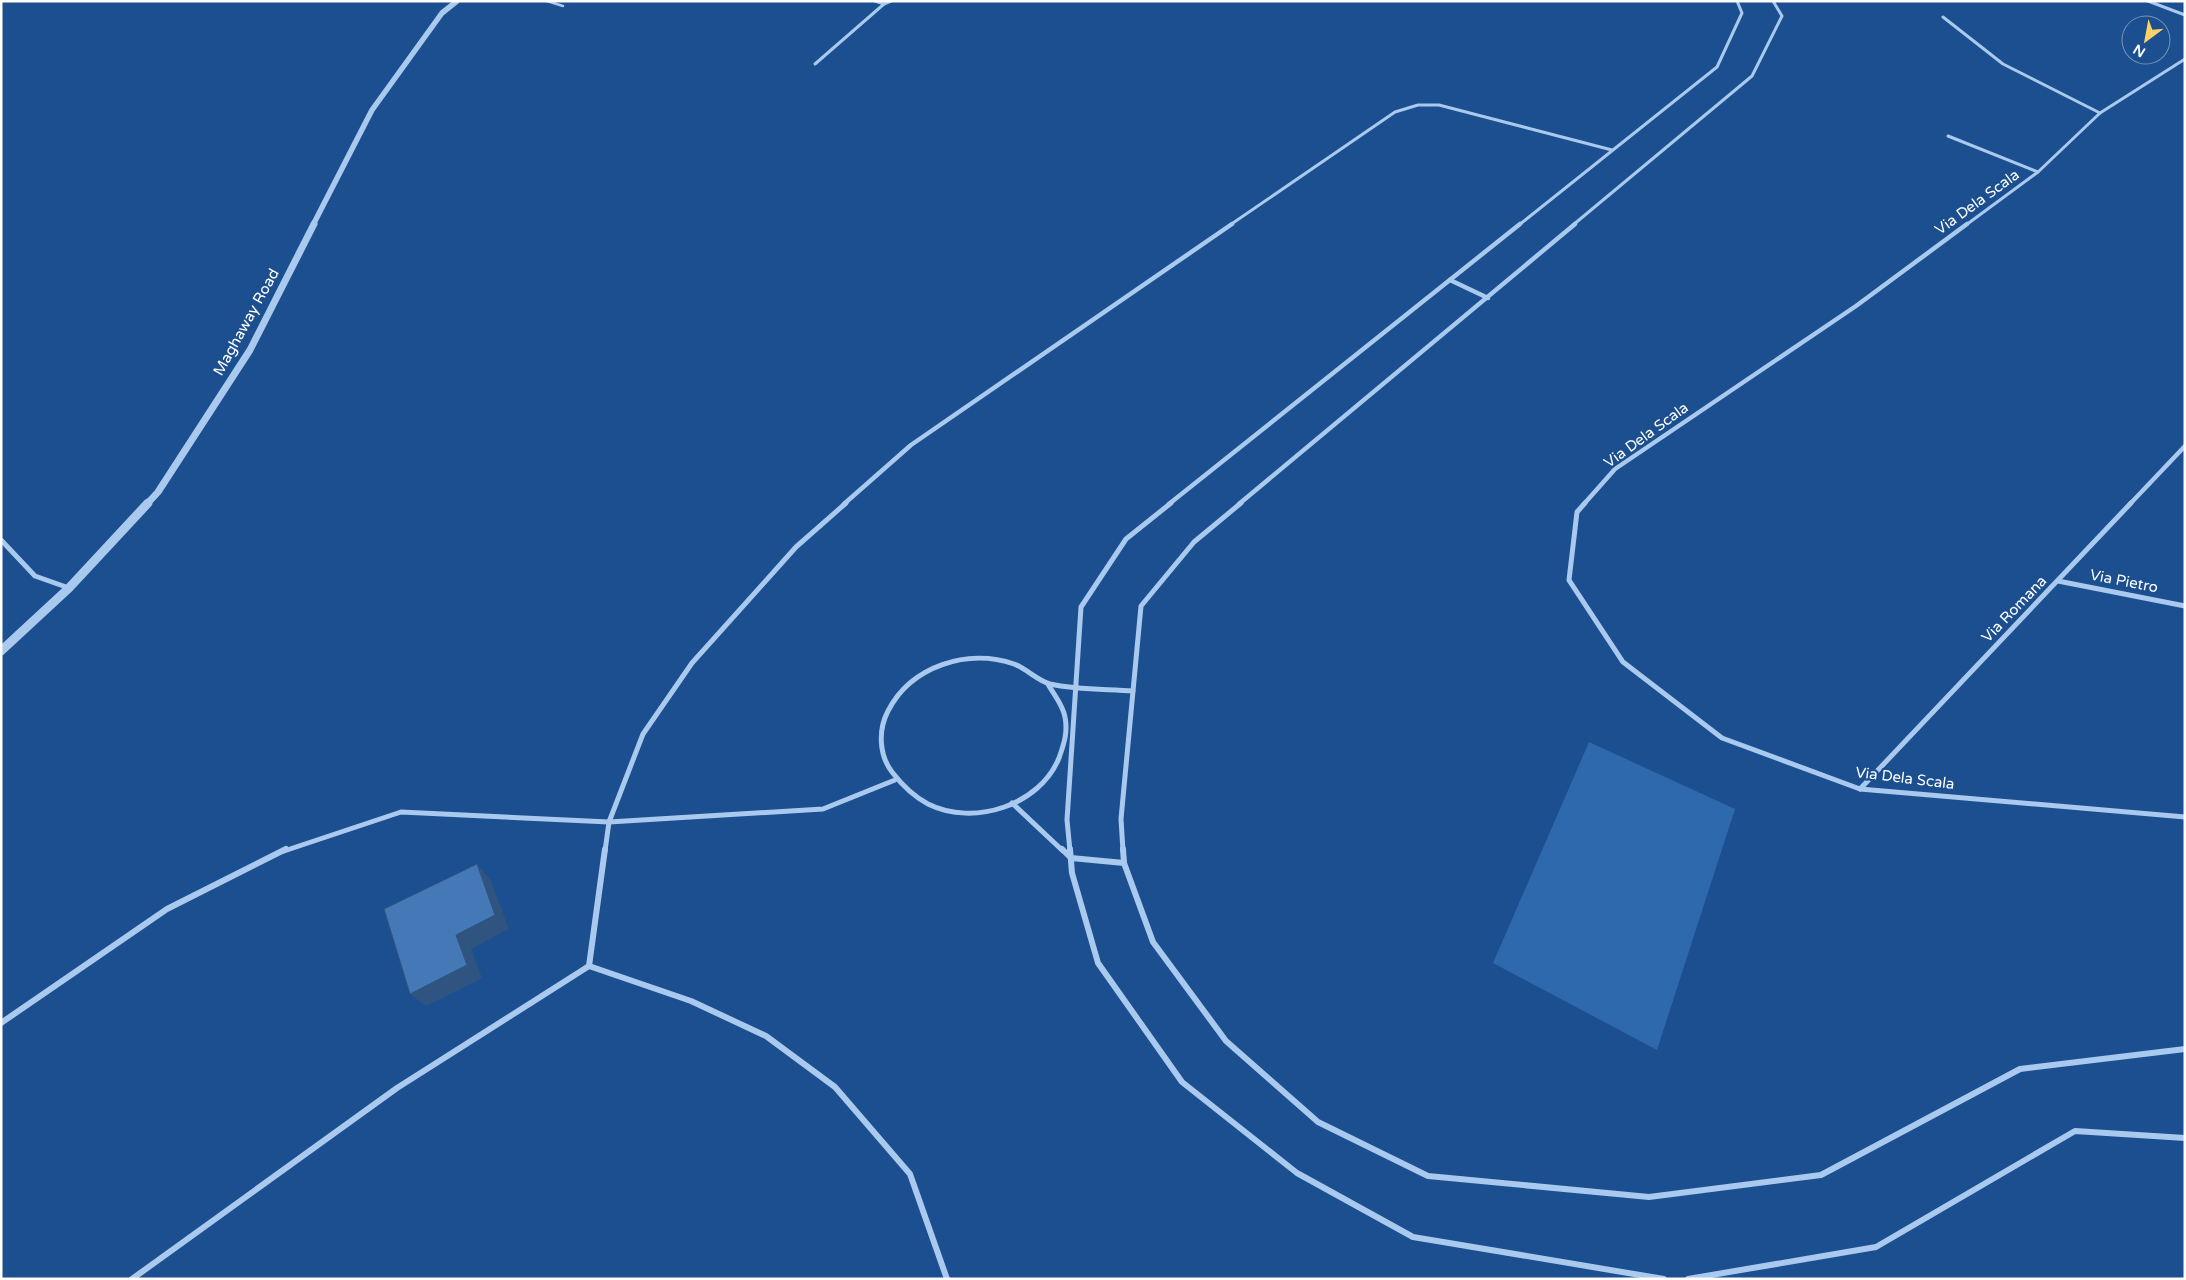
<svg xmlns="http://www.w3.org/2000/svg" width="2186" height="1280" font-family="'Varela Round',sans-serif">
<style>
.green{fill:#2e69ad}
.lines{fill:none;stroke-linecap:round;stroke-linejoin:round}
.service{stroke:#a9c9ee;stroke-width:2.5}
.minor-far3{stroke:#a9c9ee;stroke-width:3}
.minor-far2{stroke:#a9c9ee;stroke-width:4.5}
.minor-far1{stroke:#a9c9ee;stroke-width:5}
.minor{stroke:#a9c9ee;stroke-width:6}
.tertiary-far2{stroke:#a9c9ee;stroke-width:5.5}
.tertiary-far1{stroke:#a9c9ee;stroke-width:7}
.tertiary{stroke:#a9c9ee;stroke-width:9}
.shaded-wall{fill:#305480}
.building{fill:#4478b7;stroke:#305480}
.labels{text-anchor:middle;stroke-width:4.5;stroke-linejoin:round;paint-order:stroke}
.street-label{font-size:15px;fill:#fff;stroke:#1b4f8f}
</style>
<rect width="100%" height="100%" fill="#1b4f8f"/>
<polygon class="green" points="1589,742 1735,809 1657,1050 1493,963"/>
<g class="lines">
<polyline class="service" points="547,1 563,6"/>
<g class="minor-far3">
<polyline points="875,1 884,4 891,1"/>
<polyline points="2148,1 2185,15"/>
<polyline points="1943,17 2003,64 2100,113"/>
<polyline points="815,64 884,4"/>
<polyline points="1948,136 2038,172"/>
<polyline points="1230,225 1395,112 1418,105 1439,105 1612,150"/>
<polyline points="1519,225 1717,67 1742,13 1737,1"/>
<polyline points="1573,225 1752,76 1782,16 1773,1"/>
<polyline points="1966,225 2038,172 2100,113 2185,59"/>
</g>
<g class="minor-far2">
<polyline points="1450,280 1488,298"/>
<polyline points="844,504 911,445 1232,224"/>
<polyline points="1169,504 1520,224"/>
<polyline points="1239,504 1575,224"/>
<polyline points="1584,504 1615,469 1856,306 1967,224"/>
<polyline points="2130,504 2185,446"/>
</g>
<g class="minor-far1">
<polyline points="1585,503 1577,512 1569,580 1623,662 1722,738 1860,789 2185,817"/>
<polyline points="1,540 35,576 69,588"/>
<polyline points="2058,581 2185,606"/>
<path d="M1048,684C1054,695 1063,705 1065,717C1068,732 1064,744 1059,758C1040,805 974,827 928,804C913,796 902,785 892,772C879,755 878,730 888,711C911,666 968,648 1014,664C1027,669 1038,681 1050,684C1077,690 1106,689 1133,691"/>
<polyline points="1860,789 2131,503"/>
<polyline points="1012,803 1063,851"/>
<polyline points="284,851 401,812 609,822 823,809 895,780"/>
<polyline points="605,851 609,822 643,734 692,663 796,547 846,503"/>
<polyline points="1070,851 1067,820 1081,607 1126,539 1171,503"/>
<polyline points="1123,851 1121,819 1141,606 1194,542 1241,503"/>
</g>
<g class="minor">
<polyline points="1062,849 1071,858 1124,863"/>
<polyline points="1070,849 1072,873 1098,963 1182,1082 1297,1173 1413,1237 1664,1279"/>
<polyline points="1123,849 1124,863 1153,942 1226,1041 1318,1122 1428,1176 1649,1197 1821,1175 2020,1069 2185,1049"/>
<polyline points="589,966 691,1001 766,1036 835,1087 910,1174 947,1279"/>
<polyline points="1,1023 167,909 286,849"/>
<polyline points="132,1279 397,1088 589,966 605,849"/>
<polyline points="1688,1279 1876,1247 2075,1131 2185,1138"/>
</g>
<polyline class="tertiary-far2" points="313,225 372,110 442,13 457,1"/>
<polyline class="tertiary-far1" points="147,504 158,492 250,350 314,224"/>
<polyline class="tertiary" points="1,651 69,588 148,503"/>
</g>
<polygon class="shaded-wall" points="477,864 490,879 509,929 471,949 482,978 426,1006 410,994"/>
<polygon class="building" points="477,864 495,915 456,935 467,965 410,994 384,909"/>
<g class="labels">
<g class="street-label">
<text transform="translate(1977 202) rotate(-36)" y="5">Via Dela Scala</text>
<text transform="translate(246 322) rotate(-61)" y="5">Maghaway Road</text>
<text transform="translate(1646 435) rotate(-36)" y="5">Via Dela Scala</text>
<text transform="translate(2124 581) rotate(11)" y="5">Via Pietro</text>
<text transform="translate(2014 609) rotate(-46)" y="5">Via Romana</text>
<text transform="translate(1905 778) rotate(7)" y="5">Via Dela Scala</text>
</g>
</g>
<rect width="2186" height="1280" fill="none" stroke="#ffffff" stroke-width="5"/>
<g transform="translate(2146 40) rotate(212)"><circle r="24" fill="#1b4f8f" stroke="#7695bc"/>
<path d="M0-4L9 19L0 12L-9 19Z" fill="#ffd166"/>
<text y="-8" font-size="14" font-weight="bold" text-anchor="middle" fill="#ffffff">N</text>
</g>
</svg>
